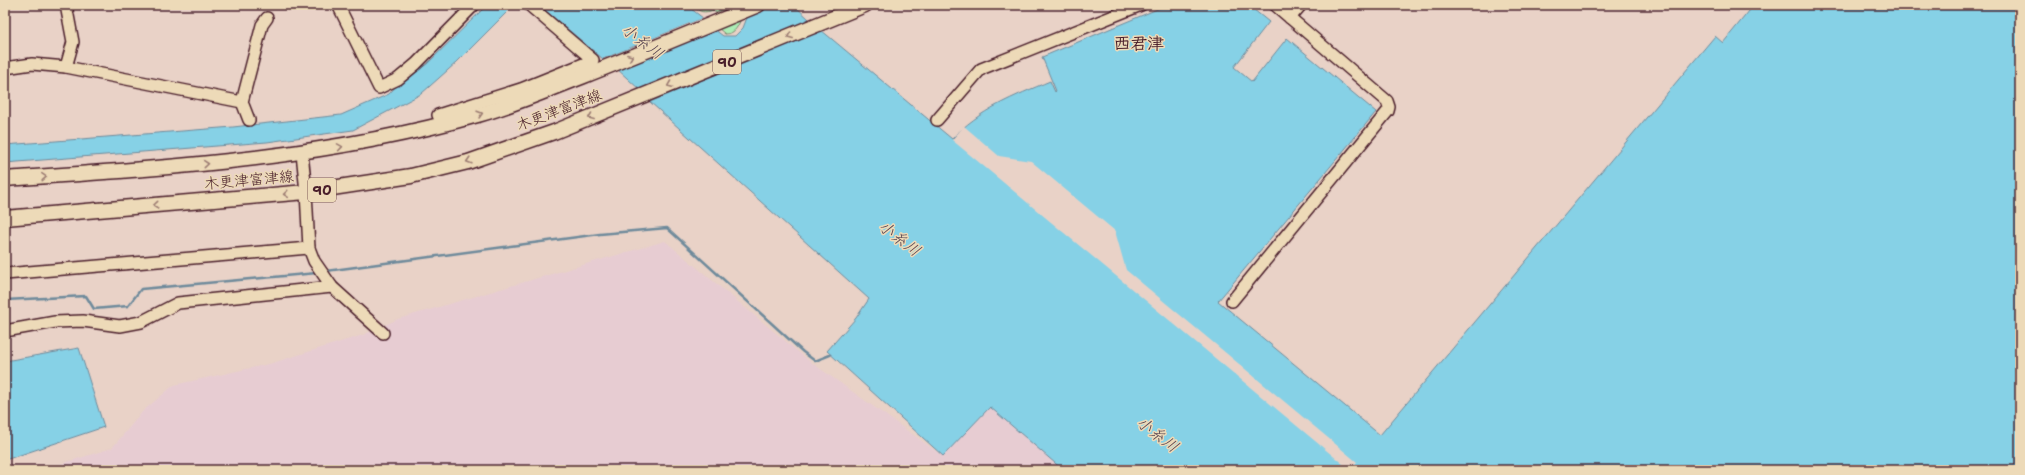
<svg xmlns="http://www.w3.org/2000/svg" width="2025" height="475" font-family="'Shantell Sans','Klee One',sans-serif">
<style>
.built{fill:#e7ccd2}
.green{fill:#aceeb6;stroke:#7b8670}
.water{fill:#86d1e6;stroke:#6e8a9b}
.pier{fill:#e9d2c7}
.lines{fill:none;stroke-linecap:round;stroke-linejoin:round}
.stream{stroke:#6e8a9b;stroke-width:2.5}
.minor-casing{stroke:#4a1f2b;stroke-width:14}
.major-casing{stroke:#4a1f2b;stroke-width:17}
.minor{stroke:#eddab8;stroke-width:11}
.major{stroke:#eddab8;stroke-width:14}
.oneway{stroke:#9c7c72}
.labels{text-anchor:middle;stroke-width:3;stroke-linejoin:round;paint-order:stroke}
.shield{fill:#eddab8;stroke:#7b5755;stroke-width:1}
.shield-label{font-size:14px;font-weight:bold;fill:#4a1f2b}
.street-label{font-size:15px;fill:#4a1f2b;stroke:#eddab8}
.water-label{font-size:16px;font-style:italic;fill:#564350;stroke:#eddab8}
.quarter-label{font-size:17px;font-weight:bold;fill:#4a1f2b;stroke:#eddab8}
</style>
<rect width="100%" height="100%" fill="#e9d2c7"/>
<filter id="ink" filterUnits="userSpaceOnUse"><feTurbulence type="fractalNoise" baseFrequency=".025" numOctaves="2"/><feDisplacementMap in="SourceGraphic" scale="8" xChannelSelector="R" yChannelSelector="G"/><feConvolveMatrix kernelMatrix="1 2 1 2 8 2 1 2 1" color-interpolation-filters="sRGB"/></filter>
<g filter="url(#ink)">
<polygon class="built" points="665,241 808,360 943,456 990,407 1063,470 41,470 112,448 143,411 174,385 269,364 363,335 398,319"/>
<g class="green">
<path d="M690,5H734L715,13V10C702,13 702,13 690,5Z"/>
<path d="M742,17C738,25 736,34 725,34L717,27Z"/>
</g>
<g class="water">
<polygon points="487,5 514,5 457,62 421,94 353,130 267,142 5,163 5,145 233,127 341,115 389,94 399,83 427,64"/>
<polygon points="539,5 686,5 703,18 603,59"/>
<polygon points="772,5 794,5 810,20 640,90 616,68 714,29 723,36 735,36 743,28 748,15"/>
<path d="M1167,5H1248L1269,22L1234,67L1252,82L1287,38L1376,112L1218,301L1380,435L1715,36L1723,43L1754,5H2020V470H1063L990,407L943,456L827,351L856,318L869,299L650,102L821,30L952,139C978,110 1015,96 1050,81L1055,92L1056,91L1042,57Z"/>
<polygon points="79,348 104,427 5,460 5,361"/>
</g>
<g class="pier">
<polygon points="705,17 704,20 603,61 601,60"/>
<polygon points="964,126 999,156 1031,161 1115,231 1126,270 1357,462 1350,470 952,140"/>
</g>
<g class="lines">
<g class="stream">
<polyline points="326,271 600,234 667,228 803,352 815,361 830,355"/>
<polyline points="5,300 86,296 94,309 128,306 141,289 317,273"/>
</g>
<defs>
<g id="minor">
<polyline points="338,5 379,88 398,79 416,64 474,5"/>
<polyline points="1290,18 1301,5"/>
<polyline points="66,67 73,42 66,5"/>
<polyline points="5,68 32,64 66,67 242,102 249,120"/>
<polyline points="242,102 262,25 267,18"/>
<polyline points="937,120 981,69 1141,5"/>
<polyline points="442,124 438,115 521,89 593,60 529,5"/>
<polyline points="302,153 306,192 309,248 314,261 332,287 383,333"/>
<polyline points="5,274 309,248"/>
<polyline points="1232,301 1388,111 1389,107 1387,101 1275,5"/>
<polyline points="5,331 55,322 83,321 120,326 141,322 178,303 332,287"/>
</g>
<g id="major">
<path d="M5,179C167,168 324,159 481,114C516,104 550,89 584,76C642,53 700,29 758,5"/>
<polyline points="5,218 306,192 411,176 468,162 554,132 865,5"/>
</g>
</defs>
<use href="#minor" class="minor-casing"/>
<use href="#major" class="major-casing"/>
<use href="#minor" class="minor"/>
<use href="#major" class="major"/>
</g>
<defs><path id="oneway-chevron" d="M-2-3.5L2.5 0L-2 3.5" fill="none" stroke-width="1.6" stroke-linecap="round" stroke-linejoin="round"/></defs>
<g class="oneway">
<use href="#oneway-chevron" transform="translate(790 36) rotate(158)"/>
<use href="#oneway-chevron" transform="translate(630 57) rotate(-22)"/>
<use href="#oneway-chevron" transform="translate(670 85) rotate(158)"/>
<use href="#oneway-chevron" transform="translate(480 114) rotate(-16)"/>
<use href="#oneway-chevron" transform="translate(591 117) rotate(158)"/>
<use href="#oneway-chevron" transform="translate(340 147) rotate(-9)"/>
<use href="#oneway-chevron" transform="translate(469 161) rotate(163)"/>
<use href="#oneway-chevron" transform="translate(206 164) rotate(-5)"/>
<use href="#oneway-chevron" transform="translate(44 177) rotate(-4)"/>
<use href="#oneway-chevron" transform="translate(286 194) rotate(175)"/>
<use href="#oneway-chevron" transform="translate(156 205) rotate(175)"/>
</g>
</g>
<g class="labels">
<g class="shield">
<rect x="713" y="50" width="28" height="24" rx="3"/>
<rect x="308" y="178" width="28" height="24" rx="3"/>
</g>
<g class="shield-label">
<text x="727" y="67">90</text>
<text x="322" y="195">90</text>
</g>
<g class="street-label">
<text transform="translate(559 110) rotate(-21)" y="5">木更津富津線</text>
<text transform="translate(249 180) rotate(-5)" y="5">木更津富津線</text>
</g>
<g class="water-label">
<text transform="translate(643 41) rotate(37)" y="6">小糸川</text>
<text transform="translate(900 238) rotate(37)" y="6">小糸川</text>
<text transform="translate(1158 434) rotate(37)" y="6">小糸川</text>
</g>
<g class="quarter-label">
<text x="1139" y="49">西君津</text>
</g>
</g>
<rect width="2025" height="475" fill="none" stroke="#eddab8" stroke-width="20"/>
<rect x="10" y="10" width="2005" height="455" fill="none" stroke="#4a1f2b" stroke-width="1.5" filter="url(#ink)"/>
</svg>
